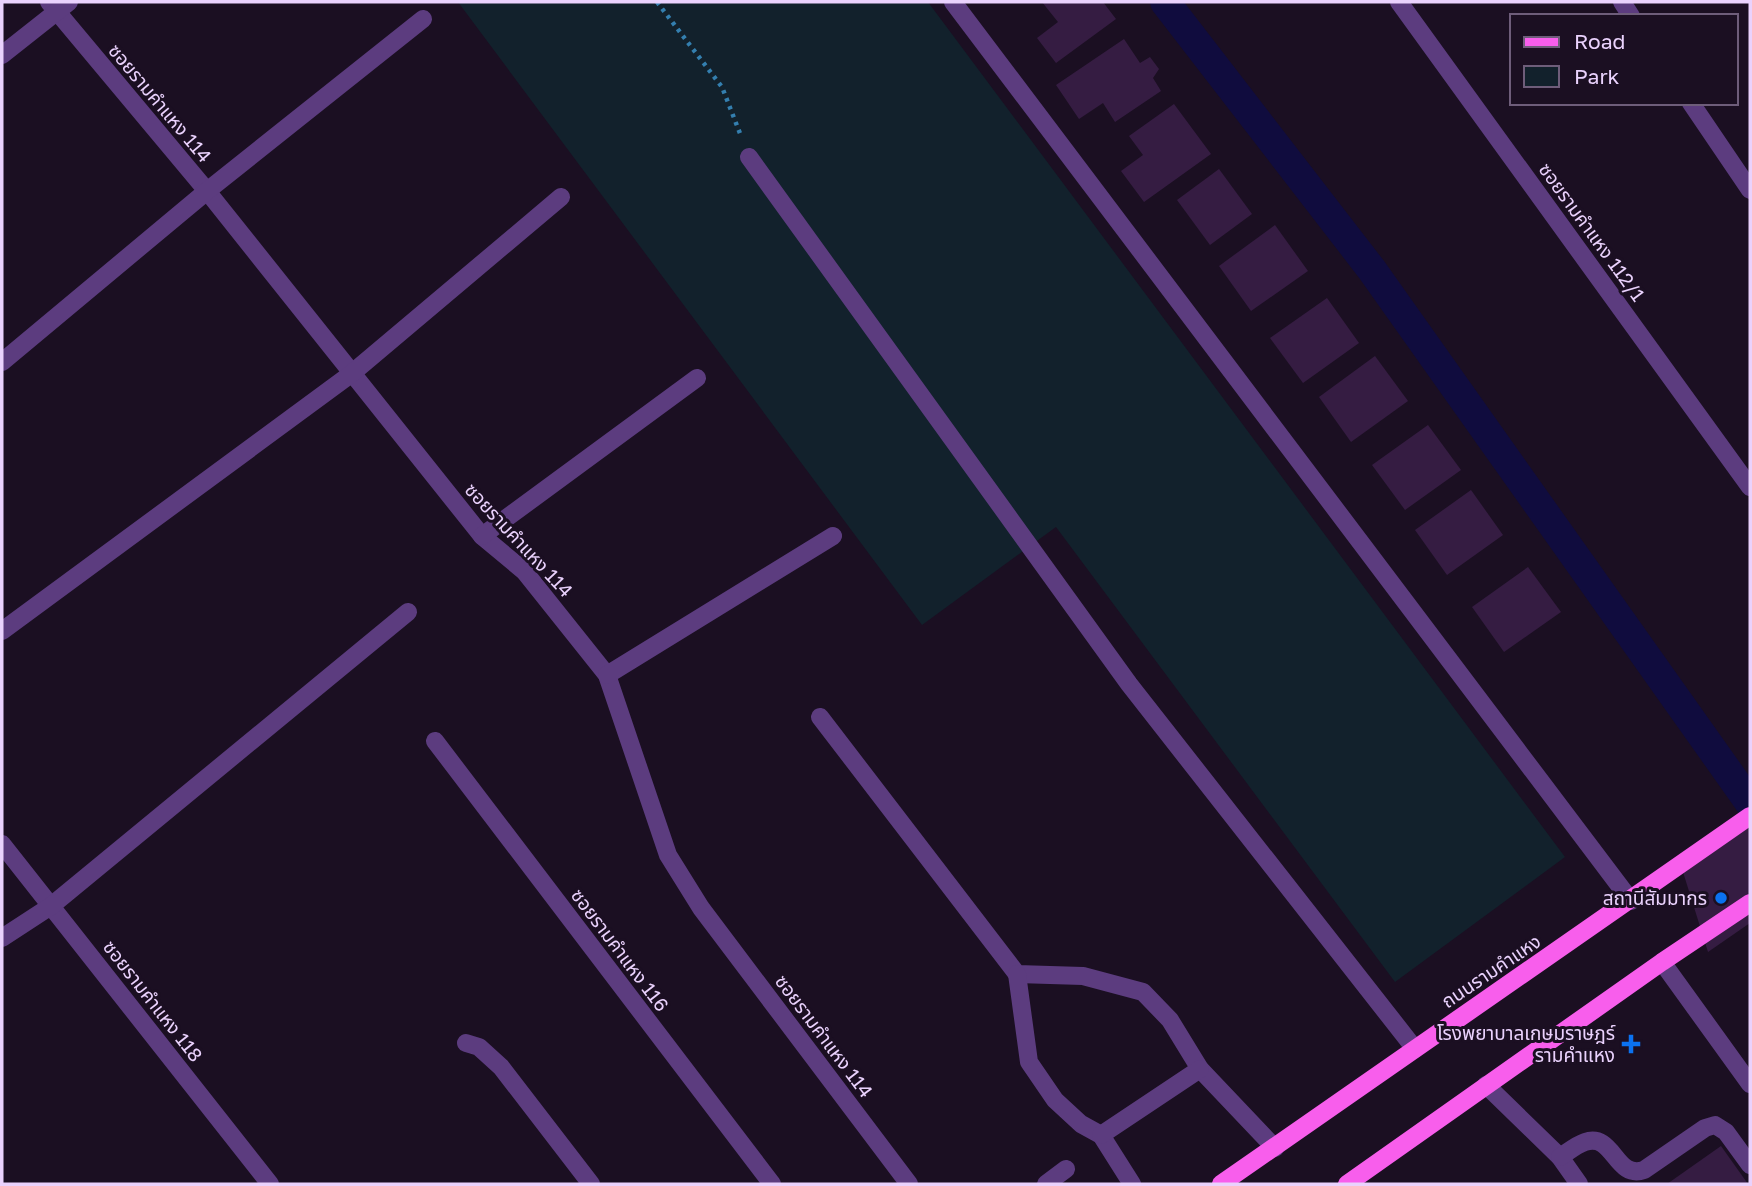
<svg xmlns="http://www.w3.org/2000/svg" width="1752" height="1186" font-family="'Golos Text','Noto Sans Thai',sans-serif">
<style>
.green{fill:#12212c}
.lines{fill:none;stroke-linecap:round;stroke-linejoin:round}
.canal{stroke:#100c3e;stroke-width:30}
.building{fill:#351c42}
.path{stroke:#347faf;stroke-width:4.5;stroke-dasharray:3.5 5;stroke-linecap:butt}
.minor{stroke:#5c3c7f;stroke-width:18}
.major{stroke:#f85eec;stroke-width:18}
.poi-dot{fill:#0b72f0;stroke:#1b0f22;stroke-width:2.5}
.labels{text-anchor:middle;stroke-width:6;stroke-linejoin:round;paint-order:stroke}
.street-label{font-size:19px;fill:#ead2fd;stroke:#1b0f22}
.poi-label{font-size:19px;fill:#ead2fd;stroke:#1b0f22;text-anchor:end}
</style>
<rect width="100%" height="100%" fill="#1b0f22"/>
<polygon class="green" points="458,2 928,2 1565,857 1395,982 1056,527 922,625"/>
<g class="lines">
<polyline class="canal" points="1165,2 1372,270 1750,803"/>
</g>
<g class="building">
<polygon points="1042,2 1103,2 1116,19 1056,63 1037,38 1058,22"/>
<polygon points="1124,39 1140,63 1150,57 1159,69 1153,78 1161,91 1115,122 1103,103 1079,119 1056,85"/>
<polygon points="1174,104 1211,154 1144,202 1121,171 1143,155 1129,136"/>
<polygon points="1219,169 1252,214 1210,245 1177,200"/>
<polygon points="1275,225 1308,271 1251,311 1219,266"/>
<polygon points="1327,298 1359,343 1303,383 1270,338"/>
<polygon points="1375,356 1408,401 1351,442 1319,397"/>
<polygon points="1428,425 1461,470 1405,510 1372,465"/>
<polygon points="1471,490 1503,535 1447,575 1415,530"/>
<polygon points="1528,567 1561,612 1504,652 1472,607"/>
<polygon points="1750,825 1750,923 1708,952 1683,872"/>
<polygon points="1721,1146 1748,1184 1667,1184"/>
</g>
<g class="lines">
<polyline class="path" points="657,2 722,87 741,136"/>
<g class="minor">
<polyline points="49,2 207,191 482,536 524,571 607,675 668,855 701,908 909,1184"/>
<polyline points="953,2 1631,901"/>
<polyline points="1399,2 1750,487"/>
<polyline points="1622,2 1631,16"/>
<polyline points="2,55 69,2"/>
<polyline points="1691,103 1750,190"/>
<polyline points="749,157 1129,684 1415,1049"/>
<polyline points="2,362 207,191 423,19"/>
<polyline points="482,536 697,378"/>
<polyline points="2,631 351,374 561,197"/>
<polyline points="607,675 833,536"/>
<polyline points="820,717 1017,974 1083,976 1143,992 1170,1020 1200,1069 1275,1148"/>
<polyline points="435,741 772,1184"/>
<polyline points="2,844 270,1184"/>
<polyline points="2,938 51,906 408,612"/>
<polyline points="1662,962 1750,1084"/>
<polyline points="1017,974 1029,1062 1055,1100 1081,1124 1101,1135 1132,1184"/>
<polyline points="466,1043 479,1047 501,1067 591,1184"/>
<polyline points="1486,1085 1560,1157 1579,1184"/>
<polyline points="1101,1135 1200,1069"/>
<path d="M1560,1157C1568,1152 1576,1145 1585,1142C1614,1132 1615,1180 1644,1170L1705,1128L1715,1125L1726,1132L1750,1165"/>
<polyline points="1046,1184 1066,1169"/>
</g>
<g class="major">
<polyline points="1221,1184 1750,816"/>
<polyline points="1347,1184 1662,962 1750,903"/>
</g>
</g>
<g class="poi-dot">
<circle cx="1721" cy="898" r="7"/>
<path d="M1627.5 1033.5h7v7h7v7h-7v7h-7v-7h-7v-7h7z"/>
</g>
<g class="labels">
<g class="street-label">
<text transform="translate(160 103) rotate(50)" y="7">ซอยรามคำแหง 114</text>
<text transform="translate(1592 232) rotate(54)" y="7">ซอยรามคำแหง 112/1</text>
<text transform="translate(519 540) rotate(47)" y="7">ซอยรามคำแหง 114</text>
<text transform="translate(620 950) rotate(53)" y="7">ซอยรามคำแหง 116</text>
<text transform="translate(1491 971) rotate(-34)" y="7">ถนนรามคำแหง</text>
<text transform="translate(153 1001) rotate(52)" y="7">ซอยรามคำแหง 118</text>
<text transform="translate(824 1036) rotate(53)" y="7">ซอยรามคำแหง 114</text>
</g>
<g class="poi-label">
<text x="1707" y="905">สถานีสัมมากร</text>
<text x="1615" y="1040">โรงพยาบาลเกษมราษฎร์<tspan x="1615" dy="22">รามคำแหง</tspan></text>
</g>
</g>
<rect width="1752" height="1186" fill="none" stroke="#ead2fd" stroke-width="7"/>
<rect x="1510" y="14" width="228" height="91" fill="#1b0f22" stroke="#6e5d7a" stroke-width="2"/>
<rect x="1524" y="37" width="35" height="10" fill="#f85eec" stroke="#6e5d7a" stroke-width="2"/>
<text x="1574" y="49" font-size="21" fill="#ead2fd">Road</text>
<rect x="1524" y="66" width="35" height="21" fill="#12212c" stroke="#6e5d7a" stroke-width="2"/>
<text x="1574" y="84" font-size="21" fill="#ead2fd">Park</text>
</svg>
